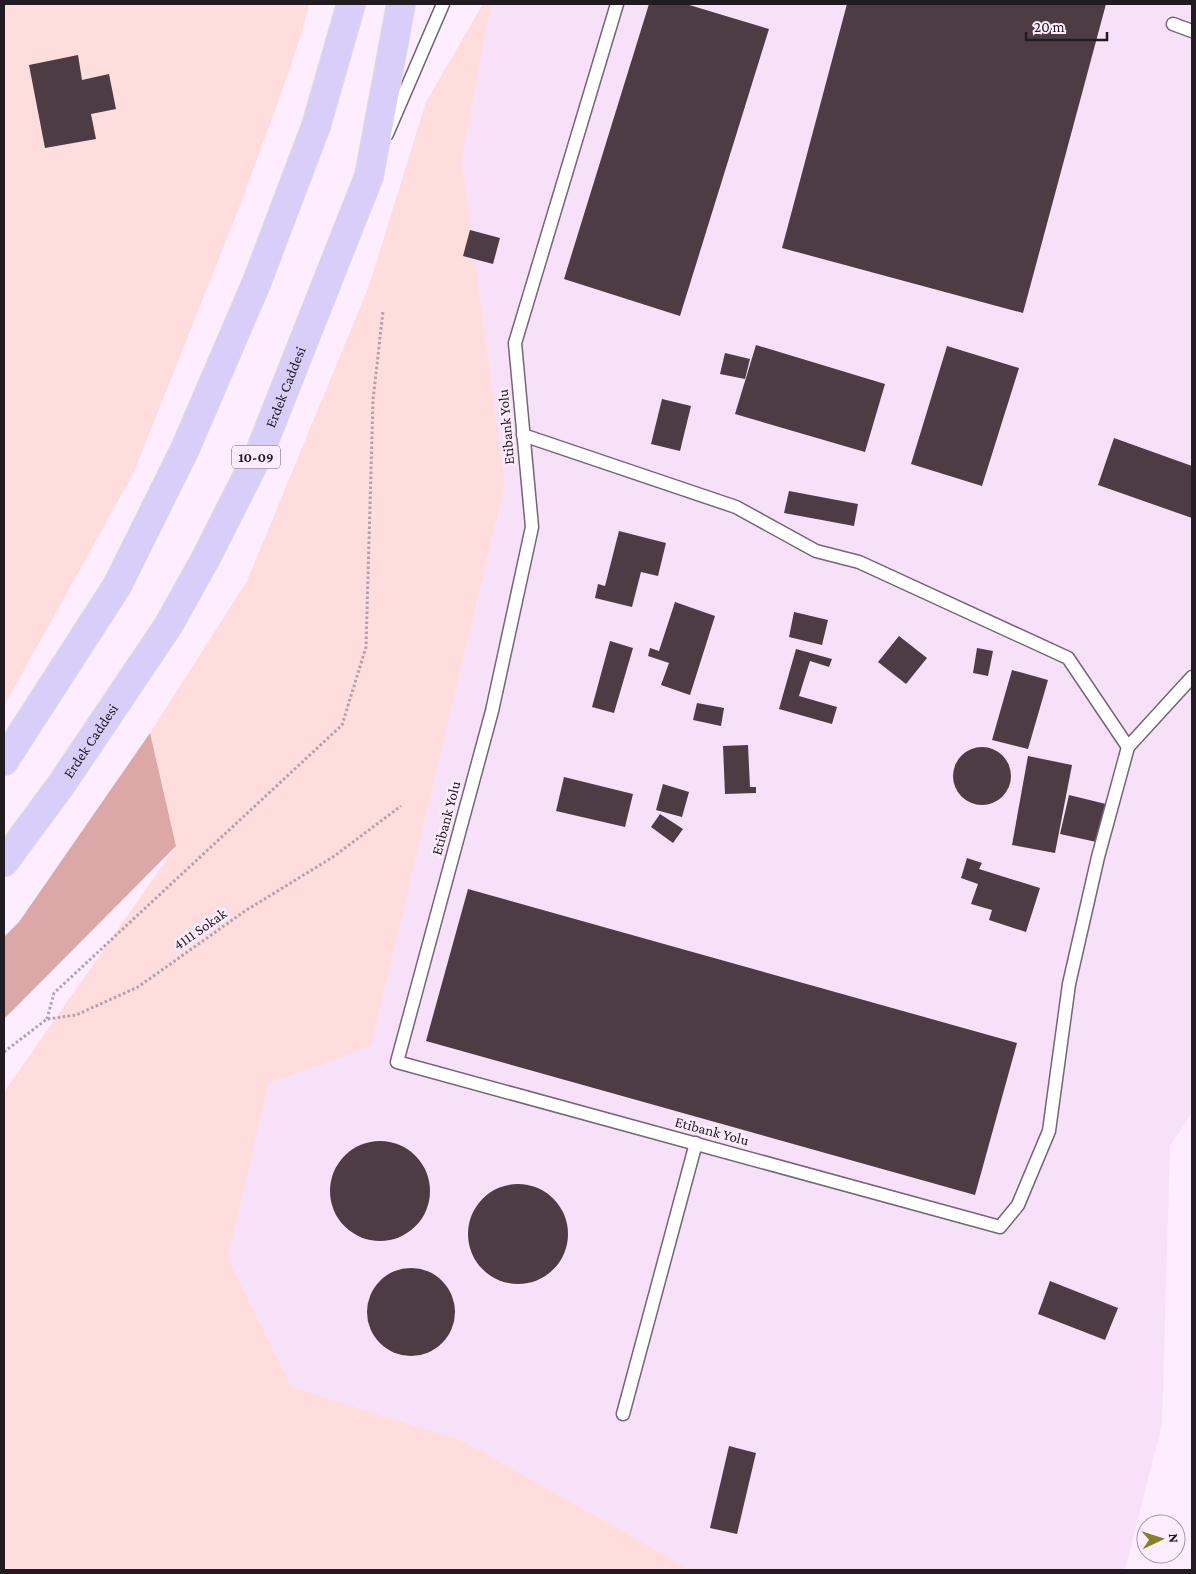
<svg xmlns="http://www.w3.org/2000/svg" width="1196" height="1574" font-family="'Crimson Pro',serif">
<style>
.built{fill:#f6e1f8}
.green{fill:#fedddc}
.forest{fill:#dca8a7}
.building{fill:#4e3c44}
.lines{fill:none;stroke-linecap:round;stroke-linejoin:round}
.lane-casing{stroke:#746775;stroke-width:15}
.primary-casing{stroke:#dcdbdc;stroke-width:30}
.path{stroke:#afa2b0;stroke-width:3;stroke-dasharray:2.5 2.5;stroke-linecap:butt}
.lane{stroke:#fff;stroke-width:12}
.primary{stroke:#d9cdfa;stroke-width:28}
.labels{text-anchor:middle;stroke-width:5;stroke-linejoin:round;paint-order:stroke}
.shield{fill:#fdedfe;stroke:#645b64;stroke-width:1}
.shield-label{font-size:14px;font-weight:bold;fill:#221c22}
.street-label{font-size:15px;fill:#221c22;stroke:#fdedfe}
</style>
<rect width="100%" height="100%" fill="#fdedfe"/>
<polygon class="built" points="491,4 1192,4 1192,1113 1170,1146 1162,1424 1125,1570 692,1570 465,1442 279,1382 228,1259 269,1083 371,1045 505,486 462,160"/>
<g class="green">
<polygon points="4,4 309,4 301,35 283,88 241,203 133,474 4,706"/>
<polygon points="483,4 491,4 462,160 505,485 371,1046 269,1083 228,1259 291,1386 465,1442 692,1570 4,1570 4,1092 176,846 150,733 247,581 369,286 426,102"/>
</g>
<polygon class="forest" points="150,733 176,846 4,1019 4,937 19,922"/>
<g class="building">
<polygon points="649,4 686,4 769,29 680,316 564,279"/>
<polygon points="847,4 1106,4 1023,313 782,248"/>
<polygon points="78,55 82,80 109,74 116,109 91,114 96,139 45,148 29,65"/>
<polygon points="470,230 500,238 493,264 463,256"/>
<polygon points="756,345 885,384 865,452 735,414"/>
<polygon points="947,346 1019,368 982,486 911,464"/>
<polygon points="725,353 750,359 745,379 720,374"/>
<polygon points="662,399 691,406 680,451 651,444"/>
<polygon points="1114,438 1192,466 1192,518 1098,485"/>
<polygon points="789,491 858,504 854,526 784,513"/>
<polygon points="619,531 666,543 658,576 641,572 632,607 595,598 598,584 605,586"/>
<polygon points="675,602 715,616 690,695 661,685 669,663 648,656 650,648 659,651"/>
<polygon points="794,612 828,620 822,645 789,637"/>
<polygon points="899,636 927,658 906,684 878,662"/>
<polygon points="610,641 633,648 614,713 592,707"/>
<polygon points="977,648 993,651 988,676 973,673"/>
<polygon points="796,649 832,659 829,667 810,661 799,696 837,707 832,724 779,709"/>
<polygon points="1012,670 1048,680 1028,749 992,740"/>
<polygon points="697,703 724,708 721,726 693,720"/>
<polygon points="748,745 750,787 756,787 756,793 725,794 723,746"/>
<circle cx="982" cy="776" r="29"/>
<polygon points="1028,756 1072,765 1055,853 1012,845"/>
<polygon points="564,777 633,794 625,827 556,811"/>
<polygon points="663,784 689,792 682,817 656,810"/>
<polygon points="1069,795 1110,805 1101,843 1060,834"/>
<polygon points="660,814 683,829 673,843 651,827"/>
<polygon points="967,858 982,863 979,869 1040,888 1026,932 989,920 992,910 971,904 978,884 961,878"/>
<polygon points="468,889 1017,1043 975,1195 426,1041"/>
<circle cx="380" cy="1191" r="50"/>
<circle cx="518" cy="1234" r="50"/>
<circle cx="411" cy="1312" r="44"/>
<polygon points="1050,1281 1118,1308 1105,1340 1038,1314"/>
<polygon points="729,1446 756,1453 737,1534 710,1528"/>
</g>
<g class="lines">
<defs>
<g id="lane">
<polyline points="617,4 515,343 532,527 492,711 397,1062 1000,1227 1018,1205 1049,1131 1069,984 1098,857 1128,747 1192,677"/>
<polyline points="1173,24 1192,31"/>
<polyline points="387,134 443,4"/>
<polyline points="523,435 736,507 816,551 859,562 1068,658 1128,747"/>
<polyline points="623,1414 696,1143"/>
</g>
<g id="primary">
<polyline points="4,761 117,586 185,449 256,284 316,126 351,4"/>
<path id="s1" d="M4,862L61,785L168,626L207,556L261,449L369,176L401,4"/>
</g>
</defs>
<use href="#lane" class="lane-casing"/>
<use href="#primary" class="primary-casing"/>
<g class="path">
<polyline points="47,1019 54,993 342,725 366,647 373,400 383,311"/>
<polyline points="4,1052 47,1019 76,1015 138,987 245,911 333,857 401,806"/>
</g>
<use href="#lane" class="lane"/>
<use href="#primary" class="primary"/>
</g>
<g class="labels">
<rect class="shield" x="232" y="445.5" width="48" height="23" rx="4"/>
<g class="shield-label">
<text x="256" y="462">10-09</text>
</g>
<g class="street-label">
<text dy="5" stroke="none"><textPath href="#s1" startOffset="554">Erdek Caddesi</textPath></text>
<text transform="translate(506 427) rotate(-95)" y="5">Etibank Yolu</text>
<text dy="5" stroke="none"><textPath href="#s1" startOffset="149">Erdek Caddesi</textPath></text>
<text transform="translate(446 818) rotate(-75)" y="5">Etibank Yolu</text>
<text transform="translate(200 929) rotate(-35)" y="5">4111 Sokak</text>
<text transform="translate(712 1131) rotate(15)" y="5">Etibank Yolu</text>
</g>
</g>
<rect width="1196" height="1574" fill="none" stroke="#221c22" stroke-width="10"/>
<g transform="translate(1161 1539) rotate(86)"><circle r="24" fill="#fdedfe" stroke="#a599a6"/>
<path d="M0-4L9 19L0 12L-9 19Z" fill="#868028"/>
<text y="-8" font-size="14" font-weight="bold" text-anchor="middle" fill="#221c22">N</text>
</g>
<path d="M1026 32v8h81v-8" fill="none" stroke="#221c22" stroke-width="2.5"/>
<text x="1034" y="32" font-size="15" fill="#221c22" stroke="#fdedfe" stroke-width="4" paint-order="stroke">20 m</text>
</svg>
